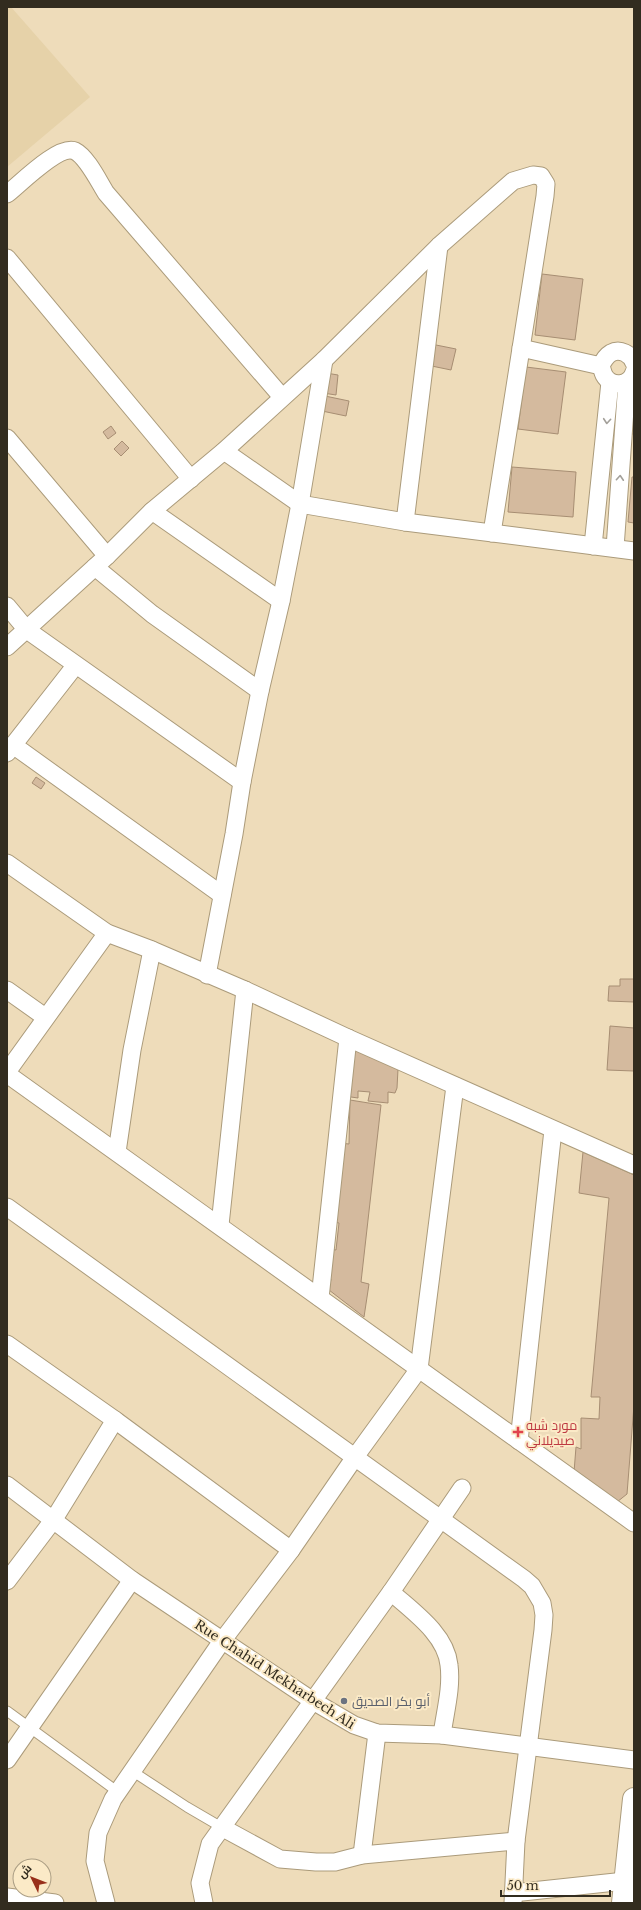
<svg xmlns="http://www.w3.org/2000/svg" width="641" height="1910" font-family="'Libre Baskerville',Cairo,serif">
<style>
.built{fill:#e6d2a9}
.building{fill:#d4ba9e;stroke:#a78e73}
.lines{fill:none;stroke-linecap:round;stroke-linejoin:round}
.lane-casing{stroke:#ab9b7b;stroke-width:11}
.street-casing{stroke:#ab9b7b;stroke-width:19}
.primary-casing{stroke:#ab9b7b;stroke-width:24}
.lane{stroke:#fff;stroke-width:9}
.street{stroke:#fff;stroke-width:17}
.primary{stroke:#fff;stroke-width:22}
.oneway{stroke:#a3a09a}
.health-dot{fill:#e0444e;stroke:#fbeac7;stroke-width:1.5}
.worship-dot{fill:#6b7280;stroke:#fbeac7;stroke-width:1.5}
.labels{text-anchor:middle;stroke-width:4;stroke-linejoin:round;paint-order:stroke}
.health-label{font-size:13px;fill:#be3a42;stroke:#fbeac7;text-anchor:start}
.street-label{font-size:13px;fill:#322c1f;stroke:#fbeac7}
.worship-label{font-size:13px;fill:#5b616d;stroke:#fbeac7;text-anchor:start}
</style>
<rect width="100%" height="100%" fill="#eedcba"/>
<polygon class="built" points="7,7 11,7 90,97 7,167"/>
<g class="building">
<polygon points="542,274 583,279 575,340 535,335"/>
<polygon points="426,343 456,349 451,370 422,364"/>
<polygon points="526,367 566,372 558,434 518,429"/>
<polygon points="326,373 338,375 336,395 323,393"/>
<polygon points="325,396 349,401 346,416 322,411"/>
<polygon points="634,401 634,434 631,434"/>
<polygon points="111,426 116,433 108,439 103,432"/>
<polygon points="122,441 129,448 121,456 114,449"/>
<polygon points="512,467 576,472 573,517 508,512"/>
<polygon points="632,477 634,477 634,523 628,522"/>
<polygon points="36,777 45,783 41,789 32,783"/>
<polygon points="620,979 634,979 634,1002 608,1001 609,986 620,986"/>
<polygon points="610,1026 634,1028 634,1071 607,1070"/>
<polygon points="350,1051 362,1051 398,1069 397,1088 395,1093 388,1092 388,1103 368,1101 370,1092 358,1091 358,1098 344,1096"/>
<polygon points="350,1100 381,1105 361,1282 369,1284 364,1317 329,1290 331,1279 329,1279 329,1249 336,1250 339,1223 334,1222 339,1143 349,1144"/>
<polygon points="583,1152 634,1175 634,1405 627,1494 617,1502 574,1472 576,1447 581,1449 581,1418 599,1419 600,1397 591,1397 609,1198 579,1193"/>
</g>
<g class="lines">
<defs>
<g id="lane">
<polyline points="7,1711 118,1792"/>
<polyline points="132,1771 187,1807 223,1828"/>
</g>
<g id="street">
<path d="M7,194C20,184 59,144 75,151C87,157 99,182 106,193L282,397"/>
<polyline points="7,258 191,479"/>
<polyline points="521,348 601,366"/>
<path d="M634,363C631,354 620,348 611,353C606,356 603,361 601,366C602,369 603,373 604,375C611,388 630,386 634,372"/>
<polyline points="7,438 107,556"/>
<polyline points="224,451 300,504 405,522 634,551"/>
<polyline points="152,511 281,601"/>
<polyline points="405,522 439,246"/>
<polyline points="593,546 610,382"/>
<polyline points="615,548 627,382"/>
<polyline points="95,567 152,614 260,691"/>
<polyline points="7,606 27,630 242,782"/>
<polyline points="7,647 107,556 152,511 224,451 324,360 439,246 513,181 533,175 541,176 546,184 545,196 492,533"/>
<polyline points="13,745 222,895"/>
<polyline points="7,753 75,666"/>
<polyline points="7,863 107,933 152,950 245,990 348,1038 634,1165"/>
<polyline points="207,975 234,834 242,782 260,691 281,601 300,504 324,360"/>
<polyline points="7,990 45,1017"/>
<polyline points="7,1072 107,933"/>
<polyline points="7,1074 634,1523"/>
<polyline points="117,1152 132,1050 152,950"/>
<polyline points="7,1207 524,1579 532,1586 542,1603 544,1615 543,1630 516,1841 513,1903"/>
<polyline points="220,1225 245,990"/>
<polyline points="320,1298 348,1038"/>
<polyline points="7,1344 115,1420 291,1550"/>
<polyline points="519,1441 553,1130"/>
<polyline points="7,1485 132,1580 313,1701 354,1725 377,1733 442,1735 634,1760"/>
<polyline points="7,1581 54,1519 115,1420"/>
<path d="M391,1592C412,1611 446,1634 449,1665C452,1688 445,1712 442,1735"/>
<polyline points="7,1760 132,1580"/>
<polyline points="223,1828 280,1859 316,1862 335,1862 362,1855 516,1841"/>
<polyline points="362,1855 377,1733"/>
<polyline points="513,1893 625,1881"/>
<polyline points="7,1897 55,1903"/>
<polyline points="106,1903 95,1861 98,1833 113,1799 222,1641 291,1550 355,1457 419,1369 455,1086"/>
<polyline points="204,1903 200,1883 210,1844 391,1592 462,1488"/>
</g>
<polyline id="primary" points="623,1903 634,1799"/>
</defs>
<use href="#lane" class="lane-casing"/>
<use href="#street" class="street-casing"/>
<use href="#primary" class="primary-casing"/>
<use href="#lane" class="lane"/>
<use href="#street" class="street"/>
<use href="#primary" class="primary"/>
</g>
<defs><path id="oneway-chevron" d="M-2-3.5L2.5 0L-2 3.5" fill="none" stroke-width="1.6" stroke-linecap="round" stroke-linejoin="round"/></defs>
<g class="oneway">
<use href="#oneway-chevron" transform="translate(607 421) rotate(95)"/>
<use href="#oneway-chevron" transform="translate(620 478) rotate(-86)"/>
</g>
<path class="health-dot" d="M516 1426h4v4h4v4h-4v4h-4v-4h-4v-4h4z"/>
<circle class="worship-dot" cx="344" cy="1701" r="4"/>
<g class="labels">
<g class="health-label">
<text x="526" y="1430">مورد شبه<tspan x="526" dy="15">صيديلاني</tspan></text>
</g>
<g class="street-label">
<text transform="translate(275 1674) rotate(33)" y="5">Rue Chahid Mekharbech Ali</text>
</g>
<g class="worship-label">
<text x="352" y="1706">أبو بكر الصديق</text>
</g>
</g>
<rect width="641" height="1910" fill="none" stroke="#322c1f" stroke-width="16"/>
<g transform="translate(32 1878) rotate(313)"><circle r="19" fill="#fbeac7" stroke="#ab9e84"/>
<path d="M0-3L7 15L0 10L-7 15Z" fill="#982f1a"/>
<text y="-6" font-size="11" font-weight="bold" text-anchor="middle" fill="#322c1f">ش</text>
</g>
<path d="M501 1890v6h109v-6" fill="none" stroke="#322c1f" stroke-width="2"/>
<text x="507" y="1890" font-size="12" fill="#322c1f" stroke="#fbeac7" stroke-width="3" paint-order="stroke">50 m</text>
</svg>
